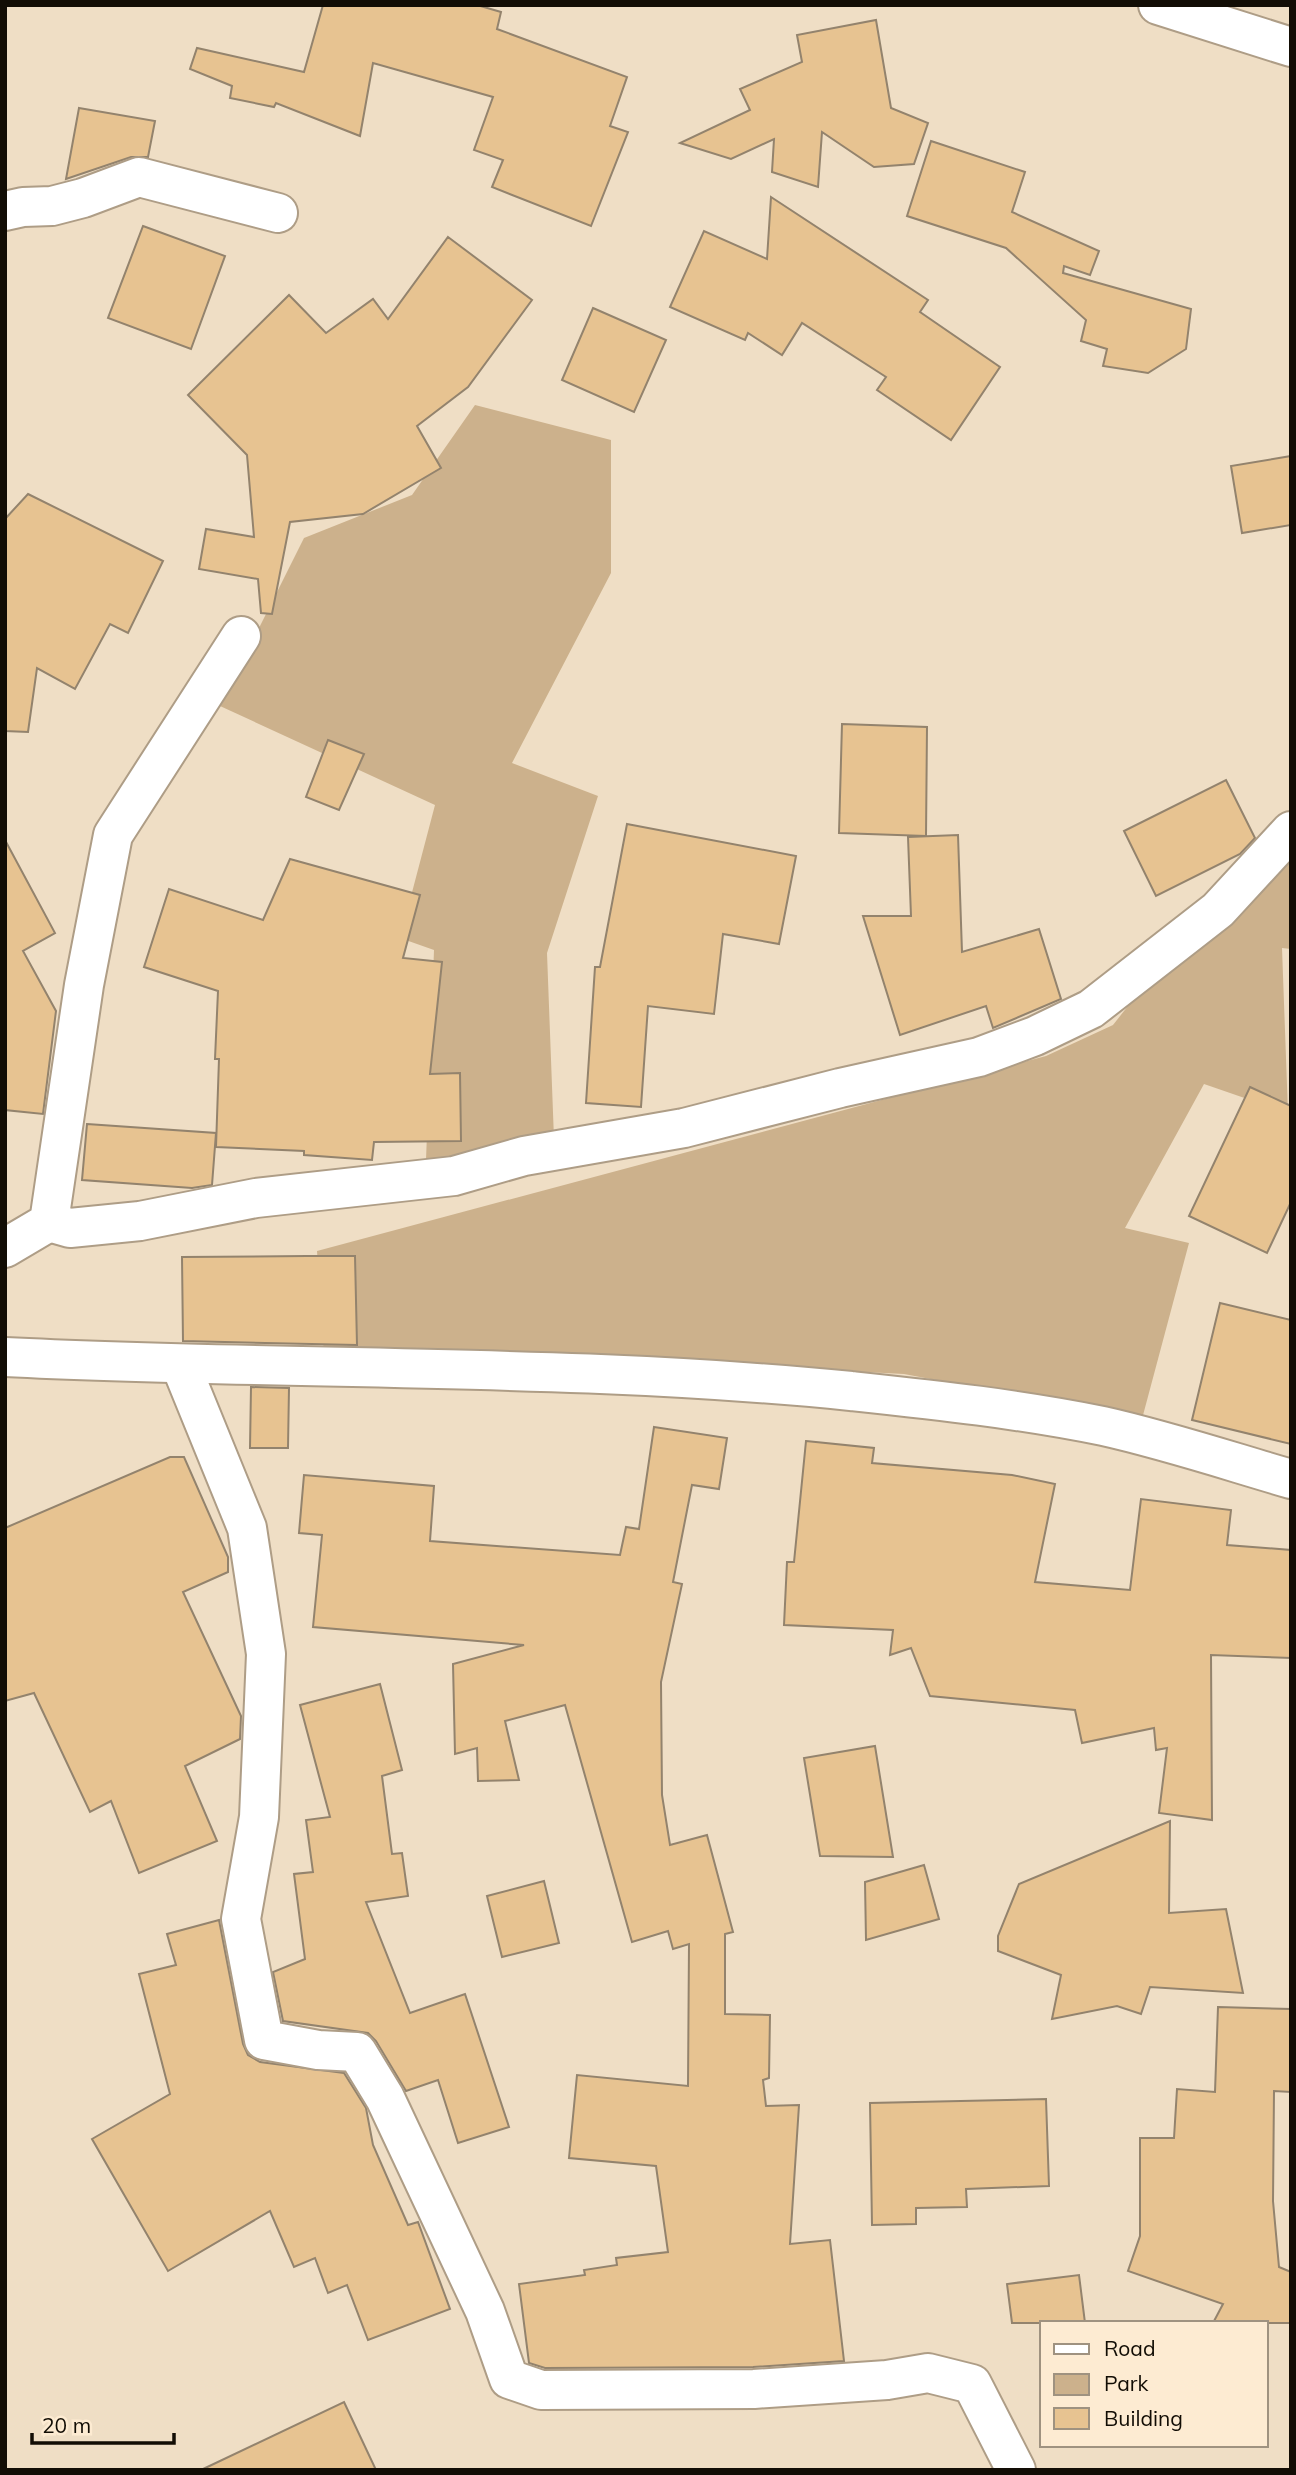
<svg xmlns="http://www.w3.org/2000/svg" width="1296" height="2475" font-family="Mulish,sans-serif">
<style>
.green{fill:#ccb18c}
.building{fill:#e7c391;stroke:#93836d;stroke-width:2}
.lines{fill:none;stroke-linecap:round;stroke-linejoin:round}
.minor-casing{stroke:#ae9d86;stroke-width:42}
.minor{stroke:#fff;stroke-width:38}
</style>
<rect width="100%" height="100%" fill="#efdec5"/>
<g class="green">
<polygon points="475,405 611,440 611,573 512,763 598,796 547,953 554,1139 426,1160 434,950 400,938 435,805 220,706 304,538 412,495"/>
<polygon points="1291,825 1291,949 1282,948 1288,1113 1204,1084 1125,1228 1189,1243 1142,1419 904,1374 667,1362 324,1355 317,1251 1046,1056 1113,1025 1199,916"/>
</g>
<g class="building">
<polygon points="323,5 477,5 501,12 497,29 627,77 610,126 628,132 591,226 492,187 503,160 474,150 493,97 373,63 360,136 276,103 274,107 230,98 232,86 190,69 197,48 304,72"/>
<polygon points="876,20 891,108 928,123 914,164 874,167 822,132 818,187 772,172 774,139 731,159 680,143 750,110 740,89 802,62 797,35"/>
<polygon points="79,108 155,121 148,157 131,157 66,179"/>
<polygon points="931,141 1025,172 1012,212 1099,251 1090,275 1064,266 1063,273 1191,309 1186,349 1148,373 1103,366 1107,349 1081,341 1086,320 1006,248 907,216"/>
<polygon points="771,197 928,300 920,312 1000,367 951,440 877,390 886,377 802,323 782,355 748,333 745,340 670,307 704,231 767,259"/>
<polygon points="143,226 225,256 191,349 108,318"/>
<polygon points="448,237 532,300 468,387 417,426 441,468 363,514 290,522 272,614 261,613 258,579 199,569 206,529 254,537 247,455 188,395 289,295 326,333 373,299 388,319"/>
<polygon points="593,308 666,340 634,412 562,380"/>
<polygon points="1291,456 1291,525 1242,533 1231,466"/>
<polygon points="28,494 163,561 128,633 110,624 75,689 37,668 28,732 5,731 5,519"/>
<polygon points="842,724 927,727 926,836 839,833"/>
<polygon points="328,740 364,754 339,810 306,797"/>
<polygon points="1226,780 1255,838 1240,854 1156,896 1124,831"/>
<polygon points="627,824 796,856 779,944 723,934 714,1014 648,1006 641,1107 586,1103 595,967 600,967"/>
<polygon points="958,835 962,952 1039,929 1061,999 993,1028 986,1006 900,1035 863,916 911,916 908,837"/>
<polygon points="5,840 55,933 23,951 56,1011 43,1114 5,1110"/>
<polygon points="290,859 420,895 403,958 442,962 430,1074 460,1073 461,1141 374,1142 372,1160 304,1155 304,1151 216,1147 219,1059 215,1059 218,991 144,967 169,889 263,920"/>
<polygon points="1250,1087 1291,1106 1291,1202 1267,1253 1189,1216"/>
<polygon points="87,1124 216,1133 212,1185 192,1188 82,1180"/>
<polygon points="307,1256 355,1256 357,1345 183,1341 182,1257"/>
<polygon points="1220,1303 1291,1320 1291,1444 1192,1420"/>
<polygon points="251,1387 289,1388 288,1448 250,1448"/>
<polygon points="654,1427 727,1438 719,1489 692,1485 673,1582 682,1584 661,1682 662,1795 670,1845 707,1835 733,1932 725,1934 725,2014 770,2015 769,2078 763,2080 766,2106 799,2105 790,2244 830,2240 844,2361 753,2367 545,2368 529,2363 519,2284 585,2275 584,2270 617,2265 616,2258 668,2252 656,2166 569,2158 577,2075 688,2086 689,1944 673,1949 668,1931 632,1942 565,1705 505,1721 519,1780 478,1781 477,1748 455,1754 453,1664 524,1645 313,1627 322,1535 299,1533 304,1475 434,1486 430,1541 620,1555 626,1527 639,1529"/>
<polygon points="806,1441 874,1448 872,1463 1012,1475 1055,1484 1035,1582 1130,1590 1141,1499 1231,1510 1227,1545 1291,1550 1291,1658 1211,1655 1212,1820 1159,1813 1167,1748 1156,1750 1154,1728 1082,1743 1075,1710 930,1696 911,1648 890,1655 893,1630 784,1625 787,1562 794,1562"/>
<polygon points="170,1457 184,1457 228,1557 228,1572 183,1592 241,1716 240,1739 185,1766 217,1841 139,1873 111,1801 90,1812 34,1693 5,1701 5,1528"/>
<polygon points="380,1684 402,1770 382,1776 392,1854 402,1853 408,1896 366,1902 410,2013 465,1994 509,2127 458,2143 438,2080 406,2091 376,2041 368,2033 283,2021 273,1972 305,1959 294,1874 313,1872 306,1820 330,1817 300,1705"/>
<polygon points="875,1746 893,1857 820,1856 804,1758"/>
<polygon points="1170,1821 1169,1913 1226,1909 1243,1993 1150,1987 1141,2014 1117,2006 1052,2019 1061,1975 998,1951 998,1936 1019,1884"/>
<polygon points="924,1865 939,1919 866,1940 865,1882"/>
<polygon points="544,1881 559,1943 502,1957 487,1896"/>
<polygon points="219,1920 243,2044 248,2055 260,2062 344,2073 366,2108 373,2145 408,2225 418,2222 450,2309 368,2340 347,2285 328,2293 315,2258 294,2267 270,2211 168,2271 92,2139 170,2094 139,1974 176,1965 167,1934"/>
<polygon points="1218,2007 1291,2009 1291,2092 1274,2091 1273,2201 1279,2267 1291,2272 1291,2323 1213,2323 1223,2304 1128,2271 1140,2236 1140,2138 1174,2138 1177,2089 1215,2092"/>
<polygon points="1046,2099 1049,2186 966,2189 967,2207 916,2208 916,2224 872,2225 870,2103"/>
<polygon points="1079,2275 1085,2323 1012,2323 1007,2284"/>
<polygon points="344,2402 376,2470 201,2470"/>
</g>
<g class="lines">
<defs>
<g id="minor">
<polyline points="1158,5 1291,47"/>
<polyline points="5,211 23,207 52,206 83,198 139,177 278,213"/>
<polyline points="49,1222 70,1228 140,1221 256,1198 454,1176 524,1156 684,1128 840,1088 979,1057 1035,1036 1091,1009 1218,910 1291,831"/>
<polyline points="5,1248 49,1222 84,985 113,835 241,636"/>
<path d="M5,1357C287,1371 570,1363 851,1391C935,1400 1020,1409 1103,1426C1166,1440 1229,1461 1291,1479"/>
<polyline points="181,1366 247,1528 266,1654 259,1817 241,1919 264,2040 318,2050 357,2052 385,2098 485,2311 509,2379 541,2390 754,2389 887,2380 928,2373 972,2384 1016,2470"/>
</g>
</defs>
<use href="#minor" class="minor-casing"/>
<use href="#minor" class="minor"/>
</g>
<rect width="1296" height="2475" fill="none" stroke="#120d05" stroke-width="14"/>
<rect x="1040" y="2321" width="228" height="126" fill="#fdebd2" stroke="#9f9280" stroke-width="2"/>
<rect x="1054" y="2344" width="35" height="10" fill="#ffffff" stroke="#9f9280" stroke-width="2"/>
<text x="1104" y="2356" font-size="21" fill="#120d05">Road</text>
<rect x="1054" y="2374" width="35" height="21" fill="#ccb18c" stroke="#9f9280" stroke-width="2"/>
<text x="1104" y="2391" font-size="21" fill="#120d05">Park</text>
<rect x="1054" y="2408" width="35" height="21" fill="#e7c391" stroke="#9f9280" stroke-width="2"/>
<text x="1104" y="2426" font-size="21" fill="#120d05">Building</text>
<path d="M32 2433v10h142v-10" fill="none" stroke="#120d05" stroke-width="3.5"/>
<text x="42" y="2433" font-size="21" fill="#120d05" stroke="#fdebd2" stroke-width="5" paint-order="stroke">20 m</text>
</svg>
